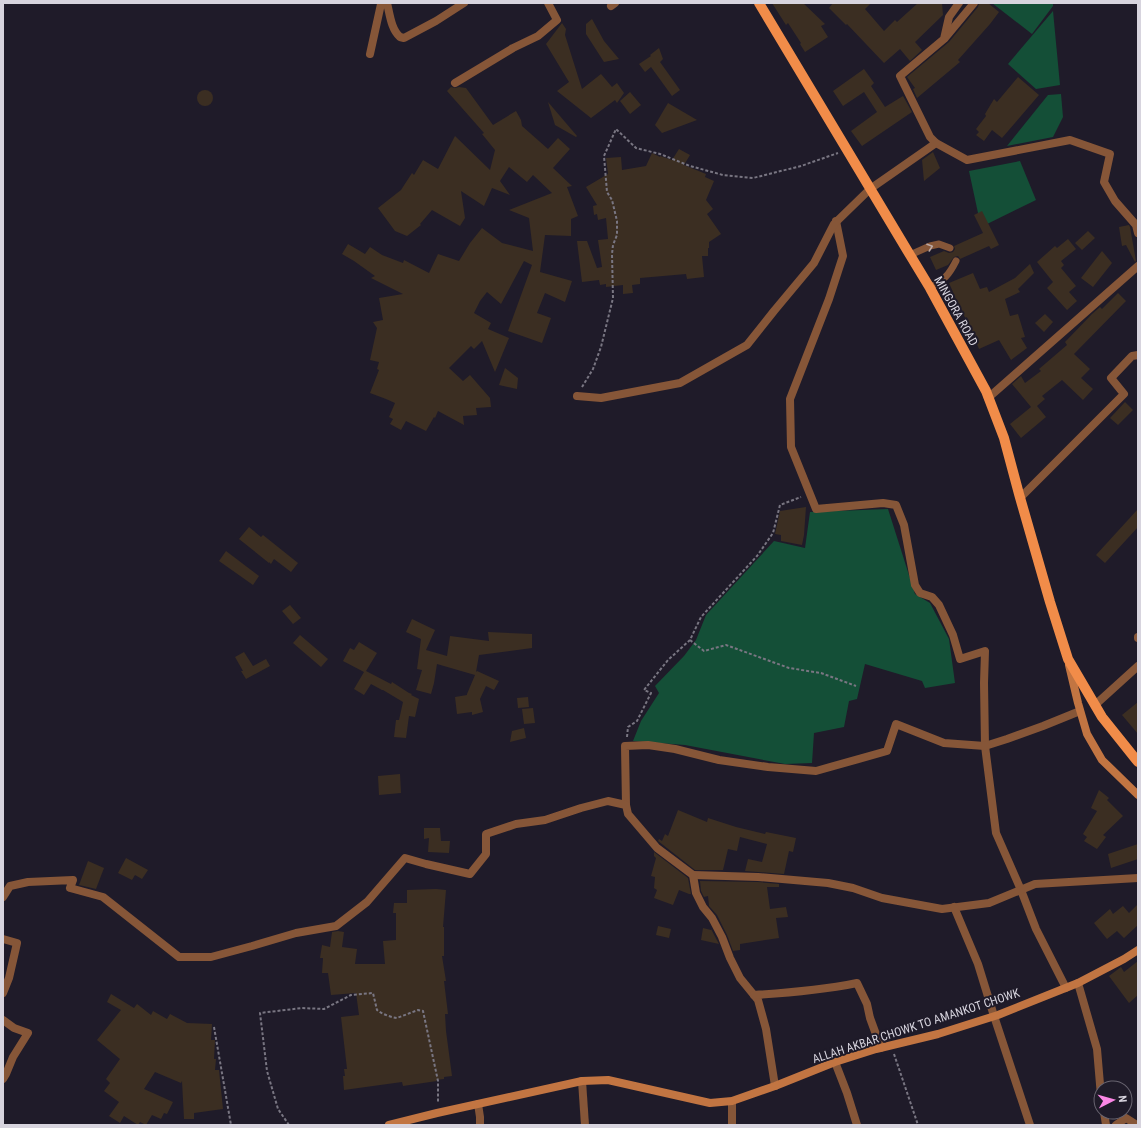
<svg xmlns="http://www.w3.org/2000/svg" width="1141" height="1128" font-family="'Roboto Condensed',sans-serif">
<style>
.green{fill:#144f37}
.building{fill:#3b2e22}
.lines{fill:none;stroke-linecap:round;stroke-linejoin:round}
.path{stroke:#797682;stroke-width:2;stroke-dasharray:3 2;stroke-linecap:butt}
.service{stroke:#865638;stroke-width:7}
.minor{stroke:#865638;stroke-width:8}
.secondary{stroke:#c27542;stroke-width:8}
.primary{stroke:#f18c49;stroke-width:10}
.oneway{stroke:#bba8a4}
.labels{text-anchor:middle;stroke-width:4;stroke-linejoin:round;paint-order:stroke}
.street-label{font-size:12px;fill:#d7d4de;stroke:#1f1b29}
</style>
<rect width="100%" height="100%" fill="#1f1b29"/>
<g class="green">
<polygon points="992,3 1053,3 1053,6 1032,34"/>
<polygon points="1053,11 1060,85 1036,89 1008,64"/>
<polygon points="1061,94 1063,117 1053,137 1007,146 1048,95"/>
<polygon points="1020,161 1036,200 981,227 969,171"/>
<polygon points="888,509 915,594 930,603 949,639 955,683 925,688 922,681 865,664 857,699 849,701 844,727 814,733 812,763 785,764 685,745 633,741 641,721 659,693 655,686 684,656 696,640 706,615 774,541 805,548 810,512"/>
</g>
<g class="building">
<polygon points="772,3 803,3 825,24 821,26 828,37 805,52 800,44 801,43 788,23 786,25"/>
<polygon points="833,3 871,3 865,9 884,31 895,20 897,22 918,3 942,3 943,15 915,42 922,50 910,61 900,49 884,63 847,24 846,25 829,8"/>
<polygon points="979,3 988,3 999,12 990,24 958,60 960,62 917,98 913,89 915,88 907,77 949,42 978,7"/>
<polygon points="592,19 604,41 619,59 604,62 586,34 586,24"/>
<polygon points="562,23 566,29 565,35 582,89 601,74 612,87 617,83 624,93 617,103 615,100 591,118 557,91 569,82 546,44"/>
<polygon points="659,48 663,59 660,62 680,90 672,96 651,67 645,72 639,64 651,56 650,55"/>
<polygon points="864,69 874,83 871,86 885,107 903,96 912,112 862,146 851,131 877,112 864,92 843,106 833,91"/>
<polygon points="1018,77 1039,95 1002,138 992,130 984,141 976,135 979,132 976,129 986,116 985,114 994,99 997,102"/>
<polygon points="451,87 455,88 459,87 466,88 493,125 516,111 521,120 522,126 548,149 558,138 570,149 553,168 572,186 567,187 578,216 571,219 571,236 545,235 540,272 572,281 565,302 545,293 537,313 551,318 542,343 508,331 532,265 524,261 501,304 487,292 480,301 474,313 491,323 488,329 509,338 495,372 482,341 474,349 471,346 449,368 463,381 470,375 490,398 491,407 476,408 477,415 463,416 464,425 438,411 435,418 434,417 426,431 406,421 401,430 390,424 393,419 389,417 395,403 386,399 370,393 379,370 377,369 379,362 370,360 377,328 373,322 383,320 379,298 403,294 371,278 375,276 354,261 342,254 348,244 365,254 370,247 382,255 403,263 404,260 429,273 438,254 459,261 470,243 482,228 502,243 533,251 529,218 509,210 552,193 533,175 527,182 509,167 500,181 510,195 492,188 484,206 461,191 465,218 460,226 432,210 420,224 421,225 407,236 395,231 378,208 401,190 412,173 414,175 423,160 438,169 455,136 490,170 495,150 482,134 484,133 447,91"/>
<circle cx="205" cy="98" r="8"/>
<polygon points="630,92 641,105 630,114 620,101"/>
<polygon points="548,102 577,136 576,137 555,125"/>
<polygon points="668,103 697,120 662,133 655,125"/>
<polygon points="679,149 690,155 684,165 706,174 705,177 714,181 706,200 713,209 707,214 721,234 709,242 709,248 708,248 708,256 702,256 704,277 687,279 686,274 640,278 640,284 632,285 633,293 623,294 623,285 606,287 606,284 600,285 599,280 582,282 577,241 587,241 597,268 602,267 598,240 608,239 606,218 598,220 597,214 594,215 593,206 597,205 586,187 608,174 606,158 621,157 622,170 646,166 652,153 660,157 660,156 672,160"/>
<polygon points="933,152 940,168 924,181 922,160"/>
<polygon points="982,211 999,245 991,249 989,246 960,259 958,256 954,257 948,265 936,270 930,257 944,251 949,253 953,252 955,249 954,246 983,233 974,215"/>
<polygon points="1129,225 1130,227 1136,261 1135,262 1126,245 1122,246 1119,227"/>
<polygon points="1088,231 1095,238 1082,250 1075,243"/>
<polygon points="1068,239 1076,249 1061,261 1064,265 1061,268 1076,286 1069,292 1077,301 1067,310 1047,288 1053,282 1037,262 1055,246 1057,248"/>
<polygon points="1102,251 1112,263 1093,287 1081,278"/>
<polygon points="1030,264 1034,273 1018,289 1020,292 1005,299 1010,316 1018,314 1025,337 1021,338 1027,348 1011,360 999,340 979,349 968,322 967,322 960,306 959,306 949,283 973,273 980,289 987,287 989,292 1015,278"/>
<polygon points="1118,293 1126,301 1074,354 1090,369 1081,378 1093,389 1083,400 1062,380 1042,396 1045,399 1037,406 1046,417 1021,438 1010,424 1031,407 1012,384 1021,376 1025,383 1041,371 1039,369 1067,345 1065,342 1092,314 1100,307 1102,309"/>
<polygon points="1045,314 1053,322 1044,332 1035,323"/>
<polygon points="505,368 518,378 517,389 499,385"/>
<polygon points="1125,402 1133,410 1118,425 1110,418"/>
<polygon points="806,507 804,535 802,545 781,541 781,535 775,534 780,511"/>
<polygon points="1138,509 1138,527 1105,563 1096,555"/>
<polygon points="249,527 261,537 263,535 298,563 291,572 274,559 271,564 269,562 269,563 239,539"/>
<polygon points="226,551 259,576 253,585 219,561"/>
<polygon points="290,605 301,618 293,624 282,611"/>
<polygon points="412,619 435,630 426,650 447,656 450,636 489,641 488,632 532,634 532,648 479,655 476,672 477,671 499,681 494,690 486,686 480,699 483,712 472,715 472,712 457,714 455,697 467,695 467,694 475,675 437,664 434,683 431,694 416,690 422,670 417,669 421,639 406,632"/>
<polygon points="300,635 328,659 321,667 293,643"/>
<polygon points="359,642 377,653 366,671 391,684 392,682 409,693 412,694 411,695 419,699 415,717 409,716 406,738 394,737 396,720 399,720 403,702 383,690 382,690 371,684 364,695 354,689 364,672 343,661 350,648 354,650"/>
<polygon points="244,652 253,666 266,659 270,666 246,679 241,671 243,671 235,657"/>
<polygon points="528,697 529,707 518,708 517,698"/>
<polygon points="1138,702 1138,734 1122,715"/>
<polygon points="533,708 535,723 524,724 522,709"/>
<polygon points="524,728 526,738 510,742 512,731"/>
<polygon points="400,774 401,793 379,795 378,776"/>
<polygon points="1099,790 1109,798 1107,800 1123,816 1103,835 1106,837 1097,849 1084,841 1087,837 1083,834 1097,811 1091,808"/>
<polygon points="678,810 707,822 708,818 736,827 765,834 766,832 796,838 793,852 789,851 784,874 745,871 748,859 762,862 767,844 740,837 737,851 728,849 723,870 695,870 658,841 659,839 662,841 665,834 668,836"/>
<polygon points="424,828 440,828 441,841 450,841 449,853 428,852 429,838 424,839"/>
<polygon points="1138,844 1138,859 1111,868 1108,854"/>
<polygon points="654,852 688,878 691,894 689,894 679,890 673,905 654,898 657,890 654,888 655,877 651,876 656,858 654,856"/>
<polygon points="126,858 148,870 142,879 135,875 132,880 118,873"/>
<polygon points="88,861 104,868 96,889 79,885"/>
<polygon points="700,881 758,882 779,884 779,887 767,887 770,909 786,907 788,917 776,918 779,938 740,944 740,950 733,951 727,935 717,915 709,906 708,896 704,897 701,891"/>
<polygon points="436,889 446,890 443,927 444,927 444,956 442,956 446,981 444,981 448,1014 445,1014 446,1031 452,1076 444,1077 444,1079 436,1080 437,1081 403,1086 402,1082 344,1090 343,1076 345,1076 344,1069 347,1069 341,1017 359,1015 356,993 331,995 328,973 322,973 323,958 320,958 322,945 330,947 332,932 338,931 344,932 342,947 357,949 355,964 385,964 383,941 396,940 396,913 393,913 394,903 407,903 407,890"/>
<polygon points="1138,904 1138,925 1124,938 1117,931 1107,939 1094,923 1110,909 1113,914 1123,906 1129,913"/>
<polygon points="658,926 671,929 669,938 656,935"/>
<polygon points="703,928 711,930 711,929 719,944 701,940"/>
<polygon points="1138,961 1138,995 1129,1003 1109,976 1121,967 1124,972"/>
<polygon points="111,994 134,1008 137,1004 151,1015 153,1011 167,1019 170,1014 187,1023 212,1024 211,1040 215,1040 214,1059 216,1059 215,1070 219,1070 223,1109 194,1113 194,1119 184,1119 182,1081 181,1083 155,1072 144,1089 173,1102 167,1114 164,1113 161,1119 152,1115 146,1125 140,1122 138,1125 124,1116 120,1123 109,1116 119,1102 104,1091 110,1083 106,1079 120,1059 97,1040 121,1010 107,1002"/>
</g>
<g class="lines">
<g class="path">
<polyline points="582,387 593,369 601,347 613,298 612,254 613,245 617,235 617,221 612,200 607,192 604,156 616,129 636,148 660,154 690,166 723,175 753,178 801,166 838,153"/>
<polyline points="690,640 704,651 726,645 789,668 821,673 856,686"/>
<polyline points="627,737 628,727 637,721 651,693 644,690 668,660 690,640 701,617 757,556 773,533 780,505 801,497"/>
<polyline points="214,1027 231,1125"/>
<polyline points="894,1054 918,1125"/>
<path d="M289,1125L278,1109L267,1071L260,1013L302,1008L324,1009L351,995L373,993L377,1010C382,1014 390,1017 397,1018L418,1010L423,1011L438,1081V1102"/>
</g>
<g class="service">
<polyline points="910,255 930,246 939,244 950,248"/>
<path d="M930,288C944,279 948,277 956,261"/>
</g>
<g class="minor">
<polyline points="611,6 615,3"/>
<polyline points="945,38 974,3"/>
<path d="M370,54L381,4L387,3C390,15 391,29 400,37L404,38L436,21L464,3"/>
<polyline points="455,83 513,48 538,36 557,20 548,3"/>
<polyline points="936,143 967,160 1070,140 1110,154 1104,182 1115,201 1136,225 1138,233"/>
<polyline points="836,221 843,256 829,299 790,399 791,447 816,509 883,503 896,505 904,525 915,585 920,593 932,597 939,605 953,635 960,659 985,651 984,683 985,746 996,833 1021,890 1036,929 1066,988"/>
<polyline points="577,396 601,398 680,383 747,345 774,311 814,263 834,224 870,189 936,143 930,137 900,76 944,39 949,17 959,3"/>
<polyline points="988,398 1138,266"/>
<polyline points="1020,498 1124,394 1111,378 1132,356 1138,355"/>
<polyline points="1138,637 1138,638"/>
<polyline points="1095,705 1138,666"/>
<polyline points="626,805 625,746 648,745 675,749 719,760 768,767 816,771 887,751 896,724 944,743 985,746 1007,739 1043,726 1080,711"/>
<polyline points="693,875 758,877 828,883 853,888 882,898 942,909 989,903 1035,884 1138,878"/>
<polyline points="3,897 10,886 28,882 73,880 70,888 103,897 179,957 211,957 252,946 296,933 336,926 367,902 405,858 426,864 470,874 486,854 486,834 516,824 545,820 581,808 608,801 626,805 628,814 657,848 693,875 696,893 703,907 712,918 722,937 730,958 740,978 758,1000 766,1029 775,1086"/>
<polyline points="954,907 978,964 994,1016 1030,1125"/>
<polyline points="3,939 17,943 9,978 3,993"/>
<polyline points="1078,983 1097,1049 1101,1096"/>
<path d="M754,995C788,993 822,990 857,983L867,1004L870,1018L881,1048"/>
<polyline points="3,1020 14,1028 28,1033 13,1057 6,1074 3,1079"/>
<polyline points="835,1062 847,1093 857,1125"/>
<polyline points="582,1081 585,1125"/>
<polyline points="478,1104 480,1117 480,1125"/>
<polyline points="1104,1112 1106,1125"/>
<polyline points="732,1125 732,1101"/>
<polyline points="1116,1125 1126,1118 1137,1125"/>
</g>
<g class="secondary">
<polyline points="1069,665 1078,703 1087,734 1102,760 1138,795"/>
<polyline points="389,1125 437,1113 582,1081 608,1080 710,1103 732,1101 775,1086 835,1062 876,1049 938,1034 998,1015 1078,983 1124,959 1138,950"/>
</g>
<polyline class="primary" points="759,3 910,255 930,288 986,391 1004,438 1019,494 1050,602 1068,659 1102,717 1138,762"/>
</g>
<defs><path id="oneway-chevron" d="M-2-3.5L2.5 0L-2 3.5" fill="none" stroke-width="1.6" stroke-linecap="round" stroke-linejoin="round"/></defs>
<use class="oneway" href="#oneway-chevron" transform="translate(930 247) rotate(-19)"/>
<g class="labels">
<g class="street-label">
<text transform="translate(956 311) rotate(61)" y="4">MINGORA ROAD</text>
<text transform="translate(916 1026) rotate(-18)" y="4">ALLAH AKBAR CHOWK TO AMANKOT CHOWK</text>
</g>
</g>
<rect width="1141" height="1128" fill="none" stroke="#d7d4de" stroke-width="8"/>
<g transform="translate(1113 1100) rotate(84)"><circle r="19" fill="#1f1b29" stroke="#696571"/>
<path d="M0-3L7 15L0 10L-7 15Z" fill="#fb87e6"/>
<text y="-6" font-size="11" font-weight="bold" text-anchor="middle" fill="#d7d4de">N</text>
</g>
</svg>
